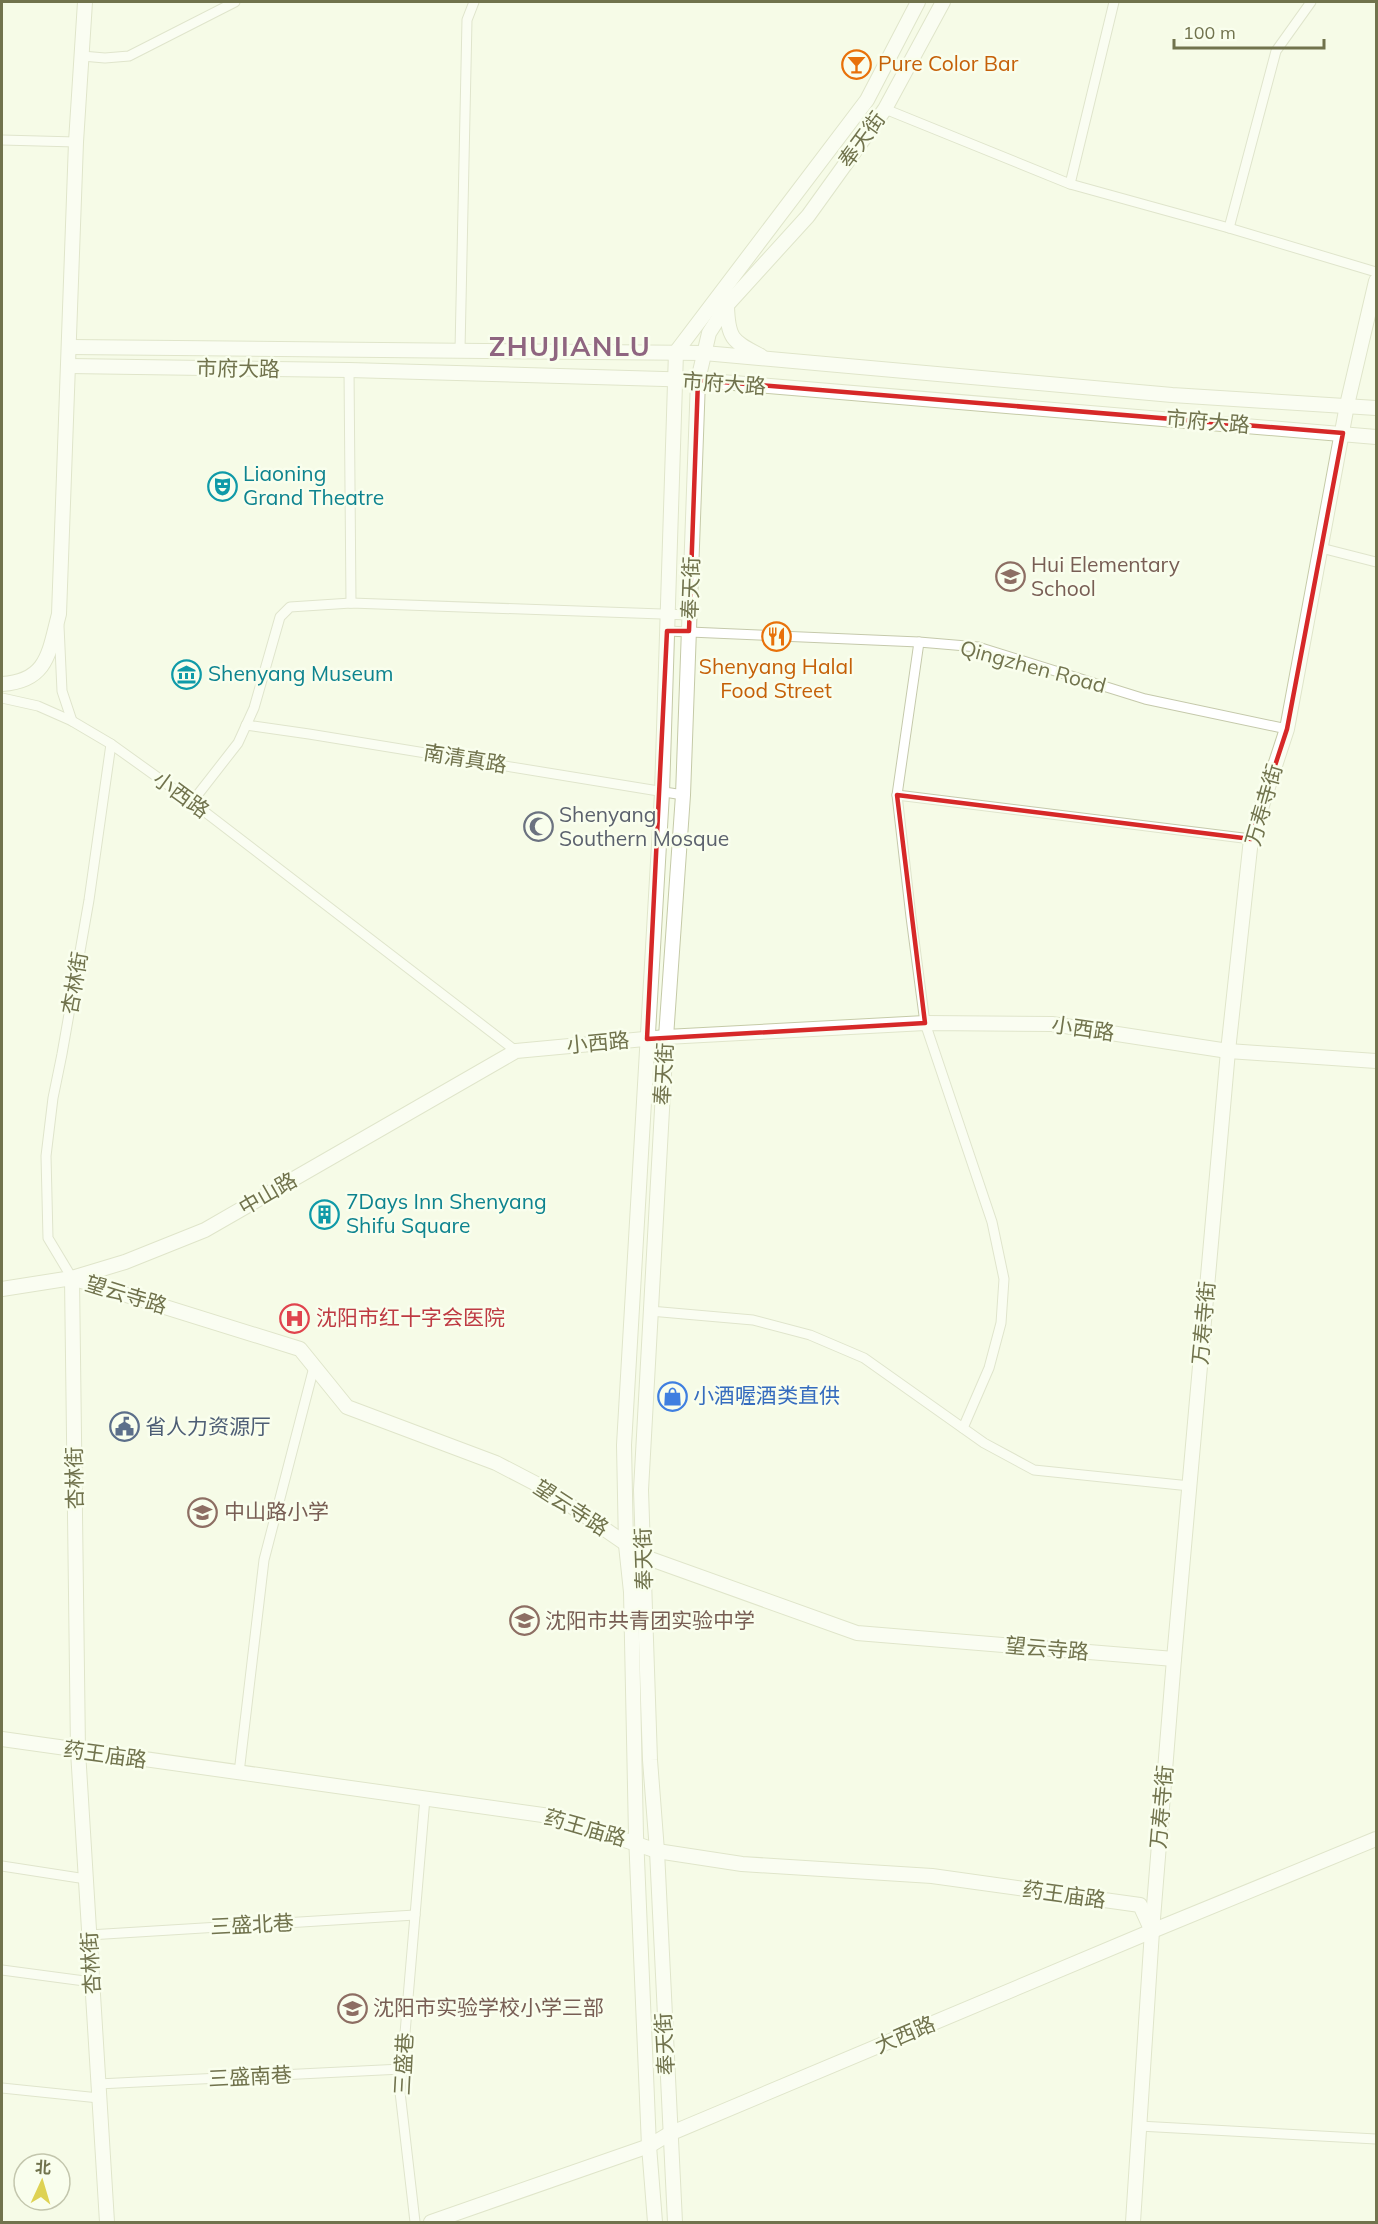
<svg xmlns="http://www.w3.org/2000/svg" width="1378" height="2224" font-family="Mulish,'Noto Sans SC',sans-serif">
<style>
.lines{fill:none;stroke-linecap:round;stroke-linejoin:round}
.street-casing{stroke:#c5c9ab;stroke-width:11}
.secondary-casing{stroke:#c5caa7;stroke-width:16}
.street{stroke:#fff;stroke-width:9}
.secondary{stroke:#fff;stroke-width:14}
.marked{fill:none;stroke:#d62828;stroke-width:4.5;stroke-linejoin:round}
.labels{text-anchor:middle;stroke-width:5;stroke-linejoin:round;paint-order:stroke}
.food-label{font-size:21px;fill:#c56008;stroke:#f9feed;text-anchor:start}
.street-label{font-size:21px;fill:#71734d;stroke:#f9feed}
.culture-label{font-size:21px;fill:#0d838f;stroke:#f9feed;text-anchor:start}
.education-label{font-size:21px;fill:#785e54;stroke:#f9feed;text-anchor:start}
.worship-label{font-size:21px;fill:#5b616d;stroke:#f9feed;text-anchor:start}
.health-label{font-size:21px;fill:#be3a42;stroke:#f9feed;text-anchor:start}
.shop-label{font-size:21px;fill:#366cbe;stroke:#f9feed;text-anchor:start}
.service-label{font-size:21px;fill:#4e5e75;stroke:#f9feed;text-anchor:start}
.district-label{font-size:27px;font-weight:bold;letter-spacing:1.5px;fill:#8f6580;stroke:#f9feed}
</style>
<rect width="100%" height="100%" fill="#f5fbe7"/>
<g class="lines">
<defs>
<g id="street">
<polyline points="82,56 105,58 129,56 235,2"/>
<polyline points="885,109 1070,184 1229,228 1376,272"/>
<polyline points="2,140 76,142"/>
<polyline points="1070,184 1114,2"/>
<polyline points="1229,228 1276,51 1311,2"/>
<polyline points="460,350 467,20 474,2"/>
<polyline points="349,370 351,603"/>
<polyline points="1321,548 1376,562"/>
<polyline points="59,626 62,691 72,721"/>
<polyline points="667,631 919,642 978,647 1145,699 1287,729"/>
<polyline points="919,642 897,795 911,917 925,1023 992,1222 1004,1279 1001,1323 989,1368 963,1428"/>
<polyline points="2,698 38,706 72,721 111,744 192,802 516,1051"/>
<polyline points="246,725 309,734 683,795"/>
<polyline points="897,795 1251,839"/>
<polyline points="192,802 238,743 254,708 280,617 290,607 351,603 690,615"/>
<polyline points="72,1278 48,1238 46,1156 53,1098 62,1054 89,900 111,744"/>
<polyline points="650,1311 753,1320 810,1335 864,1358 984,1443 1034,1470 1190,1486"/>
<polyline points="239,1773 264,1560 314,1367"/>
<polyline points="2,1866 86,1879"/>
<polyline points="89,1935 415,1915"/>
<polyline points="2,1970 92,1982"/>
<polyline points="98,2084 402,2069"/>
<polyline points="2,2088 99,2098"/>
<polyline points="1139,2126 1376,2139"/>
<polyline points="415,2222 400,2092 425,1798"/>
</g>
<g id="secondary">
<path d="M727,306C728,340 733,341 761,356"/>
<polyline points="70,347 704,353 1172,395 1376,408"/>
<polyline points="69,366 349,370 698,380 1376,437"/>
<path d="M2,684C48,681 49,652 59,614L76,142L85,2"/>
<polyline points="2,1289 72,1278 125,1262 205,1230 516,1051 666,1037 925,1023 1052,1024 1228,1051 1376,1061"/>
<polyline points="2,1739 557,1817 657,1851 742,1864 932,1876 1140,1905 1151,1929"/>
<polyline points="107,2222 78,1751 72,1278 300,1349 347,1407 496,1463 548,1490 645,1557 857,1633 1174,1659"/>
<polyline points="431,2222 649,2146 669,2134 1152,1931 1376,1839"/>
<polyline points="655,2222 649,2146 636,1835 631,1592 626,1545 624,1445 662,793 676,352 867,100 918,2"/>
<polyline points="675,2222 657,1851 650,1760 641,1490 666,1037 683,795 698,380 709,333 727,305 808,216 885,109 943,2"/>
<polyline points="1133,2222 1152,1931 1174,1659 1228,1051 1251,839 1287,729 1347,405 1376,281"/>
</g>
</defs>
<use href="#street" class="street-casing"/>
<use href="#secondary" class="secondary-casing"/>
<use href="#street" class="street"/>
<use href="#secondary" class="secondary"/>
</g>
<path d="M0 0H1378V2224H0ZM698,380L1343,433L1287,729L1251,839L897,795L925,1023L647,1039L667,631H689Z" fill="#f5fbe7" fill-opacity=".55" fill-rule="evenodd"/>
<path class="marked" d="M698,380L1343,433L1287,729L1251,839L897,795L925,1023L647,1039L667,631H689Z"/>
<defs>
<symbol id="bar-ring" viewBox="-11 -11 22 22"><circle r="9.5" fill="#f9feed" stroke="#e8710a" stroke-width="1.5"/><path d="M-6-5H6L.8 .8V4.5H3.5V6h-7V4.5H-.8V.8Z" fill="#e8710a"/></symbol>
<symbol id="theatre-ring" viewBox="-11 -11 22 22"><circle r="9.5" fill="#f9feed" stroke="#0f9aa8" stroke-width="1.5"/><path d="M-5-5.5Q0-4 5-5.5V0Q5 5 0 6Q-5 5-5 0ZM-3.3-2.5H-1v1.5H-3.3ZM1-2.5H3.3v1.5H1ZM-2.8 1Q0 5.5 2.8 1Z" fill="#0f9aa8"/></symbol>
<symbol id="school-ring" viewBox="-11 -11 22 22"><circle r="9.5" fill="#f9feed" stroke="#8d6e63" stroke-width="1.5"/><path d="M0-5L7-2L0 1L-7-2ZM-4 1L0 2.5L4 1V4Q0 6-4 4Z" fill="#8d6e63"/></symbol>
<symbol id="restaurant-ring" viewBox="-11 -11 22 22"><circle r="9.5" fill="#f9feed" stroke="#e8710a" stroke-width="1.5"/><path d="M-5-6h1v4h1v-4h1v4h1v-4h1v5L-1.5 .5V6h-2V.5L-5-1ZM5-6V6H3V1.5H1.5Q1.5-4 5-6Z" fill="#e8710a"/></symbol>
<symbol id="museum-ring" viewBox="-11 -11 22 22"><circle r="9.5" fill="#f9feed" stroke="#0f9aa8" stroke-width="1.5"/><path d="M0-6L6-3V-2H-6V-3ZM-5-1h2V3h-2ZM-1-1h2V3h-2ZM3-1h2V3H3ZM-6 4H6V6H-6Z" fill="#0f9aa8"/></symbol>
<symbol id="mosque-ring" viewBox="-11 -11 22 22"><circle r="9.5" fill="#f9feed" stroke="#6b7280" stroke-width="1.5"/><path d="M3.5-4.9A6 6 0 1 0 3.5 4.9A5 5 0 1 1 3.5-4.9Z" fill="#6b7280"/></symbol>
<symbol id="building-ring" viewBox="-11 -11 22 22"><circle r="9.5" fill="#f9feed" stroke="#0f9aa8" stroke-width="1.5"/><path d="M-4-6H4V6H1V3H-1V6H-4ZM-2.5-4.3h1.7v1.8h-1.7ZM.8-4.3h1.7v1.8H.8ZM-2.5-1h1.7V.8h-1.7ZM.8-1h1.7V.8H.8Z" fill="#0f9aa8"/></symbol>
<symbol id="hospital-ring" viewBox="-11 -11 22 22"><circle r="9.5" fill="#f9feed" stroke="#e0444e" stroke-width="1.5"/><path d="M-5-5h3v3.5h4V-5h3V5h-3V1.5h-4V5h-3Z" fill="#e0444e"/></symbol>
<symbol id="shop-ring" viewBox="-11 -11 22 22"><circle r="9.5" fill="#f9feed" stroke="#3f7fe0" stroke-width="1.5"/><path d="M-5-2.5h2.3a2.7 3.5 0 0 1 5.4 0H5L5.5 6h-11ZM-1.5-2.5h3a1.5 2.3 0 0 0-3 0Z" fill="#3f7fe0"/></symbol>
<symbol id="civic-ring" viewBox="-11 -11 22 22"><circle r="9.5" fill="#f9feed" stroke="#5c6f8a" stroke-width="1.5"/><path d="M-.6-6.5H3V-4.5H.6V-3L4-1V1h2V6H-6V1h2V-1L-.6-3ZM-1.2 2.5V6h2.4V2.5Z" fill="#5c6f8a"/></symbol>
</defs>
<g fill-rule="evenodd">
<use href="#bar-ring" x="840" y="48" width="33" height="33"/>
<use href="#theatre-ring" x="206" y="470" width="33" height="33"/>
<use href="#school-ring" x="994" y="560" width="33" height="33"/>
<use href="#restaurant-ring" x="760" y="620" width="33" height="33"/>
<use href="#museum-ring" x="170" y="658" width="33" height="33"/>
<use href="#mosque-ring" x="522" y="810" width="33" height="33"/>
<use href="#building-ring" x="308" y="1198" width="33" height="33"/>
<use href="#hospital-ring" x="278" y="1302" width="33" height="33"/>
<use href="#shop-ring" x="656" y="1380" width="33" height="33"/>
<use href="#civic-ring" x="108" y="1410" width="33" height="33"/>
<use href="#school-ring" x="186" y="1496" width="33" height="33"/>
<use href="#school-ring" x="508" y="1604" width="33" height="33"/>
<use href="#school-ring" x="336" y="1992" width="33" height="33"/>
</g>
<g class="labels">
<g class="food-label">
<text x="878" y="71">Pure Color Bar</text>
<text x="776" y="674" text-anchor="middle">Shenyang Halal<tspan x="776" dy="24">Food Street</tspan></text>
</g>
<g class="street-label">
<text transform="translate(862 140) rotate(-54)" y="7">奉天街</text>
<text transform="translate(238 369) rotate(1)" y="7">市府大路</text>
<text transform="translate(724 384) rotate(4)" y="7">市府大路</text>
<text transform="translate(1208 422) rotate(5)" y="7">市府大路</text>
<text transform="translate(691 588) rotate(-88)" y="7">奉天街</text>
<text transform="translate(1033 667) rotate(15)" y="7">Qingzhen Road</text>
<text transform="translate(465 759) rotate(9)" y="7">南清真路</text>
<text transform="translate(181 795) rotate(36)" y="7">小西路</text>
<text transform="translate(1264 805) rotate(-74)" y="7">万寿寺街</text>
<text transform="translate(75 983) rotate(-80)" y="7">杏林街</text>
<text transform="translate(1083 1029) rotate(8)" y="7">小西路</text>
<text transform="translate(598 1043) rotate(-5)" y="7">小西路</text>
<text transform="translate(664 1074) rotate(-87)" y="7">奉天街</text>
<text transform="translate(268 1194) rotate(-30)" y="7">中山路</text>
<text transform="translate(126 1295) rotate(17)" y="7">望云寺路</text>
<text transform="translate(1204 1323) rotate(-85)" y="7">万寿寺街</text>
<text transform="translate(75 1478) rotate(-91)" y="7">杏林街</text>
<text transform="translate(571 1508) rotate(33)" y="7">望云寺路</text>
<text transform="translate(644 1559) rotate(-92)" y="7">奉天街</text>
<text transform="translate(1047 1649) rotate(5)" y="7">望云寺路</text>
<text transform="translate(105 1755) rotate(8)" y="7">药王庙路</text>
<text transform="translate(1162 1807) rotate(-85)" y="7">万寿寺街</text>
<text transform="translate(585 1828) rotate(16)" y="7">药王庙路</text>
<text transform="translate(1064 1895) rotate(8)" y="7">药王庙路</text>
<text transform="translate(252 1925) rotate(-3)" y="7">三盛北巷</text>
<text transform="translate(91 1963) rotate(-93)" y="7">杏林街</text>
<text transform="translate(905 2035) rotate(-23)" y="7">大西路</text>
<text transform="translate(665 2044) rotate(-93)" y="7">奉天街</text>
<text transform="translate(404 2064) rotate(-87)" y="7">三盛巷</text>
<text transform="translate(250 2077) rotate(-3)" y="7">三盛南巷</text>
</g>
<g class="culture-label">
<text x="243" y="481">Liaoning<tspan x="243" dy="24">Grand Theatre</tspan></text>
<text x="208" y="681">Shenyang Museum</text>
<text x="346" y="1209">7Days Inn Shenyang<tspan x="346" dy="24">Shifu Square</tspan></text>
</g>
<g class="education-label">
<text x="1031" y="572">Hui Elementary<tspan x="1031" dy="24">School</tspan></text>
<text x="224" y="1519">中山路小学</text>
<text x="545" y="1628">沈阳市共青团实验中学</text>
<text x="373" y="2015">沈阳市实验学校小学三部</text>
</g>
<g class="worship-label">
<text x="559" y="822">Shenyang<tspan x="559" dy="24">Southern Mosque</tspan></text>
</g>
<g class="health-label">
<text x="316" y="1325">沈阳市红十字会医院</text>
</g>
<g class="shop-label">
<text x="693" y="1403">小酒喔酒类直供</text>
</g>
<g class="service-label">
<text x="145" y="1434">省人力资源厅</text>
</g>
<g class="district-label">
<text x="570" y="356">ZHUJIANLU</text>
</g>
</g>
<rect width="1378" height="2224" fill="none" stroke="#71734d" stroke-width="6"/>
<g transform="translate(42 2182) rotate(4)"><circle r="28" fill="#f9feed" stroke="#c3c6ad" stroke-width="1.5"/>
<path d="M0-4.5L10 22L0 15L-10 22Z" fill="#ded253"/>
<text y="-9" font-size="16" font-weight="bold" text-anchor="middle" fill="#71734d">北</text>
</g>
<path d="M1174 39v9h150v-9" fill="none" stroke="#71734d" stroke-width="3"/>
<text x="1183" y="39" font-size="18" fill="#71734d" stroke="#f9feed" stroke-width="4.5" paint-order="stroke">100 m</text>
</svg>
